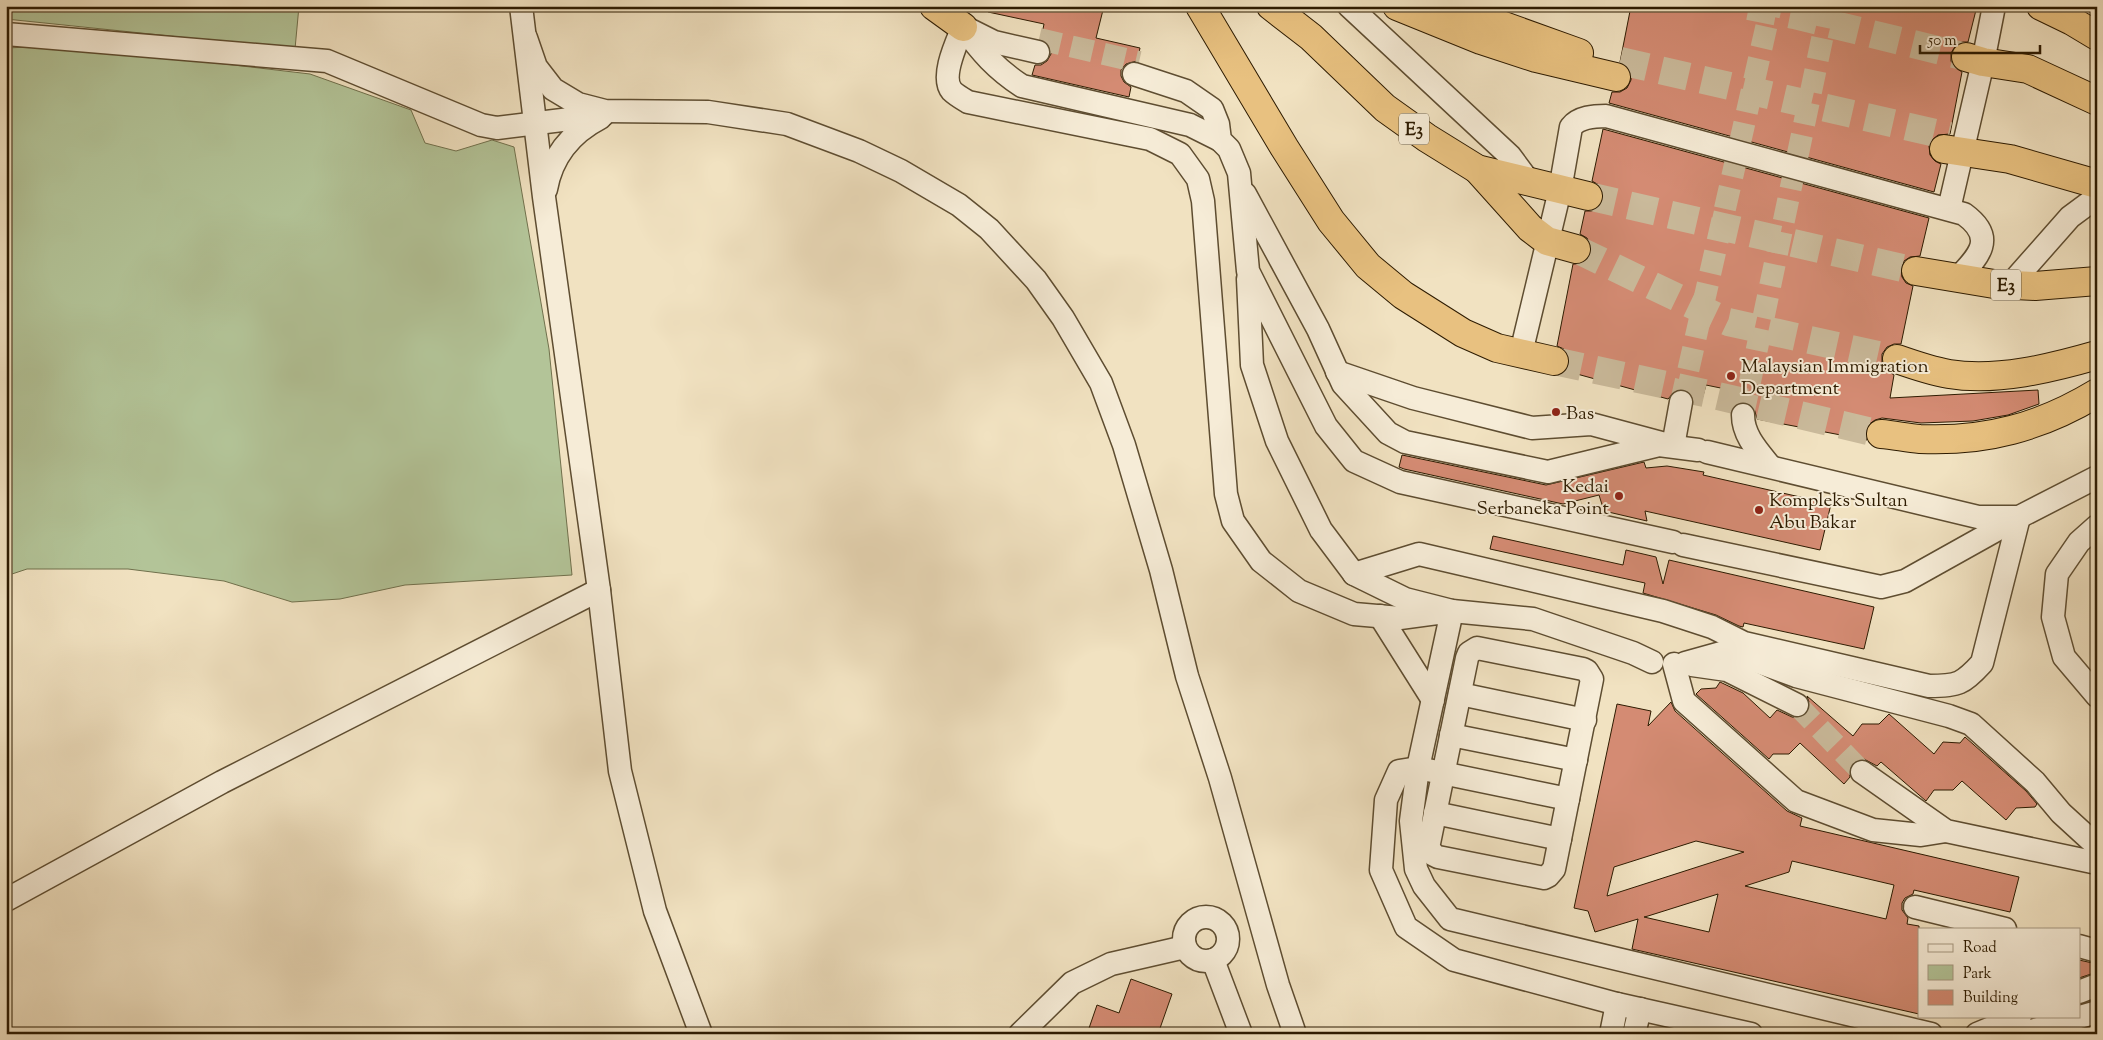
<svg xmlns="http://www.w3.org/2000/svg" width="2103" height="1040" font-family="'Sorts Mill Goudy',serif">
<style>
.green{fill:#b3c498;stroke:#70704c}
.building{fill:#d48b73;stroke:#2d1b01;fill-rule:evenodd}
.lines{fill:none;stroke-linecap:round;stroke-linejoin:round}
.minor-tunnel{stroke:#caba9b;stroke-width:22;stroke-dasharray:22 11;stroke-linecap:butt}
.highway-tunnel{stroke:#caba9b;stroke-width:28;stroke-dasharray:28 14;stroke-linecap:butt}
.minor-casing{stroke:#5e4d31;stroke-width:25}
.highway-casing{stroke:#2d1b01;stroke-width:30}
.minor{stroke:#f6ecd7;stroke-width:22}
.highway{stroke:#e8c180;stroke-width:28}
.poi-dot{fill:#8f2418;stroke:#f6ecd7;stroke-width:2}
.labels{text-anchor:middle;stroke-width:4;stroke-linejoin:round;paint-order:stroke}
.shield{fill:#f6ecd7;stroke:#695a41;stroke-width:1}
.shield-label{font-size:18px;font-weight:bold;fill:#2d1b01}
.poi-label{font-size:19px;fill:#2d1b01;stroke:#f6ecd7;text-anchor:start}
</style>
<rect width="100%" height="100%" fill="#f1e2c1"/>
<filter id="stains"><feTurbulence type="fractalNoise" baseFrequency=".004" numOctaves="4"/><feColorMatrix values="0 0 0 0 .2 0 0 0 0 .09 0 0 0 0 .02 0 0 0 .5 -.17"/></filter>
<radialGradient id="worn" r=".72"><stop offset=".6" stop-color="#630" stop-opacity="0"/><stop offset="1" stop-color="#630" stop-opacity=".3"/></radialGradient>
<g class="green">
<polygon points="6,6 299,6 295,49 6,19"/>
<polygon points="29,47 191,60 310,74 411,110 425,143 456,151 492,140 514,147 549,349 572,575 405,585 340,599 292,602 224,581 128,569 27,569 6,576 6,48"/>
</g>
<g class="building">
<polygon points="989,6 1104,6 1096,38 1140,48 1137,61 1126,64 1121,70 1121,76 1124,82 1131,87 1129,97 1032,75 1035,65 1041,65 1047,61 1051,54 1051,49 1047,43 1041,39 1044,24 988,12"/>
<polygon points="1631,6 1977,6 1968,42 1962,42 1956,45 1951,53 1951,61 1954,67 1962,72 1950,134 1938,135 1932,140 1929,146 1930,155 1935,161 1941,164 1934,192 1609,103 1612,92 1620,92 1627,88 1631,80 1631,72 1627,66 1620,62"/>
<polygon points="1603,129 1929,218 1920,256 1910,257 1904,261 1901,268 1902,277 1906,283 1913,286 1901,344 1894,344 1887,347 1882,354 1882,362 1885,369 1894,375 1890,398 2038,390 2039,404 2008,415 1973,421 1921,423 1882,418 1875,420 1868,425 1865,433 1867,440 1757,419 1754,408 1749,403 1742,402 1737,404 1740,392 1706,385 1701,403 1694,403 1690,392 1684,389 1676,390 1668,399 1566,371 1569,364 1569,356 1564,349 1557,346 1573,264 1580,264 1587,260 1591,253 1591,246 1587,238 1580,234 1585,211 1592,211 1599,207 1603,199 1603,192 1599,185 1592,181"/>
<polygon points="1402,455 1546,485 1644,462 1646,468 1667,466 1704,472 1703,475 1831,504 1820,550 1645,511 1647,521 1604,511 1599,495 1563,504 1404,469 1399,467"/>
<polygon points="1493,536 1623,565 1626,550 1656,557 1663,584 1669,560 1874,607 1864,649 1744,623 1743,627 1739,626 1716,615 1643,593 1645,583 1490,549"/>
<polygon points="1720,682 1743,693 1770,718 1777,710 1792,717 1798,718 1804,716 1808,711 1810,705 1807,696 1853,736 1862,724 1879,724 1889,714 1934,754 1943,742 1960,743 1965,737 2026,791 2037,804 2035,807 2016,808 2006,820 1962,781 1953,790 1934,790 1926,801 1881,762 1877,766 1864,759 1857,760 1852,764 1849,770 1850,777 1844,784 1800,743 1789,754 1773,754 1769,759 1696,694 1701,689 1716,688"/>
<path d="M1671,702L1675,711L1787,811L1802,818L1800,826L2019,877L2010,912L1914,890L1913,894L1905,898L1902,903V910L1908,918L1907,924L1919,926V1014L1632,949L1638,919L1595,932L1588,911L1574,908L1617,704L1651,711L1648,726ZM1696,841L1744,852L1607,896L1614,867ZM1792,861L1894,885L1886,919L1745,886L1789,872ZM1718,894L1709,932L1644,917L1648,916Z"/>
<polygon points="2079,960 2097,964 2097,972 2079,978"/>
<polygon points="1131,979 1172,994 1158,1034 1087,1034 1097,1005 1119,1013"/>
</g>
<g class="lines">
<g class="minor-tunnel">
<polyline points="1039,39 1139,62"/>
<polyline points="1681,402 1771,6"/>
<polyline points="1743,415 1829,6"/>
<polyline points="1797,705 1862,772"/>
</g>
<g class="highway-tunnel">
<polyline points="1749,6 1794,15 1966,57"/>
<polyline points="1620,61 1949,136"/>
<polyline points="1588,196 1916,271"/>
<polyline points="1576,249 1728,322 1897,359"/>
<polyline points="1554,361 1709,394 1881,434"/>
</g>
<defs>
<g id="minor">
<polyline points="521,6 544,197 599,590 620,771 655,911 701,1034"/>
<polyline points="1349,6 1510,156 1530,183"/>
<path d="M963,27C957,42 940,77 952,91C956,95 963,99 968,102L1150,139L1180,154L1198,179L1203,201L1226,494L1233,521L1261,561L1299,591L1354,614L1400,618L1452,611L1418,768L1411,821L1416,869L1424,886L1450,919L1931,1034"/>
<path d="M963,27C981,52 996,69 1022,86L1190,125L1220,140"/>
<polyline points="966,28 994,42 1038,52"/>
<polyline points="6,34 327,61 481,125 497,128 603,115"/>
<polyline points="526,38 536,67 553,89 578,104 605,111 708,112 787,124 859,151 901,171 959,205 989,229 1036,280 1063,318 1101,383 1124,445 1161,570 1187,676 1220,778 1278,985 1295,1034"/>
<polyline points="1134,74 1186,91 1212,109 1218,124 1220,140 1229,149 1239,173 1248,271 1326,426 1354,461 1400,482 1673,542"/>
<path d="M546,189C552,156 571,133 600,118"/>
<polyline points="1245,194 1318,329 1343,384 1388,433 1405,442 1548,472 1659,445 1698,450"/>
<polyline points="1949,209 1983,62 1994,6"/>
<polyline points="1248,279 1252,365 1277,441 1321,530 1354,574 1405,599 1452,611 1533,619 1633,653 1652,662"/>
<polyline points="2010,285 2070,217 2097,197"/>
<path d="M1521,353L1560,190L1571,127C1579,117 1594,116 1606,116L1964,214C1997,238 1979,256 1957,279"/>
<polyline points="1337,372 1413,398 1532,428 1591,424 1673,446 1681,402"/>
<path d="M1743,415C1743,435 1757,450 1770,466"/>
<polyline points="1707,452 1978,517 2019,517 2097,477"/>
<polyline points="2097,526 2079,542 2057,574 2053,617 2064,657 2097,696"/>
<polyline points="1683,545 1881,587 1905,581 2016,519"/>
<path d="M1354,574L1419,554L1663,611L1712,627L1744,643L1929,686C1958,686 1963,684 1982,663L2019,517"/>
<polyline points="1380,616 1433,700"/>
<polygon points="1477,648 1583,669 1587,671 1592,679 1554,869 1548,876 1544,878 1438,857 1434,855 1428,848 1467,658 1469,653"/>
<polyline points="1685,663 1728,651 1796,676 1949,716 1971,724 2035,782 2061,813 2097,846"/>
<polyline points="1674,664 1684,701 1796,801 1873,830 1921,835 1946,831"/>
<polyline points="1692,665 1727,670 1797,705"/>
<polyline points="1460,694 1585,720"/>
<polyline points="1451,735 1576,760"/>
<polyline points="1862,772 1946,831 2097,863"/>
<polyline points="1568,799 1418,768 1399,771 1386,800 1381,870 1406,927 1454,960 1617,1004 1751,1034"/>
<polyline points="1435,813 1560,839"/>
<polyline points="6,900 222,782 599,590"/>
<polyline points="1915,907 2005,929"/>
<circle cx="1206" cy="939" r="22"/>
<polyline points="2079,946 2097,951"/>
<polyline points="1213,960 1241,1034"/>
<polyline points="2079,992 2097,985"/>
<polyline points="1020,1034 1072,983 1111,964 1185,947"/>
<polyline points="1611,1034 1617,1004"/>
<polyline points="1634,1034 1640,1009"/>
<polyline points="1977,1034 2020,1016"/>
<polyline points="2021,1034 2097,1012"/>
</g>
<g id="highway">
<polyline points="934,6 963,27"/>
<polyline points="1200,6 1284,147 1331,221 1368,266 1403,295 1463,333 1497,348 1554,361"/>
<polyline points="1271,6 1311,37 1385,108 1427,138 1477,169 1588,196"/>
<polyline points="1397,6 1481,40 1536,58 1616,77"/>
<polyline points="1448,6 1579,53"/>
<polyline points="2041,6 2072,21 2097,36"/>
<polyline points="1966,57 1983,62 2028,69 2097,101"/>
<polyline points="1944,149 2010,159 2097,184"/>
<polyline points="1477,169 1530,228 1547,241 1576,249"/>
<polyline points="1916,271 1994,284 2035,286 2097,281"/>
<path d="M1897,359C1914,365 1932,371 1949,374C1996,382 2052,368 2097,355"/>
<path d="M1881,434C1894,435 1907,438 1920,439C1985,442 2041,427 2097,393"/>
</g>
</defs>
<use href="#minor" class="minor-casing"/>
<use href="#highway" class="highway-casing"/>
<use href="#minor" class="minor"/>
<use href="#highway" class="highway"/>
</g>
<g class="poi-dot">
<circle cx="1731" cy="376" r="5"/>
<circle cx="1556" cy="412" r="5"/>
<circle cx="1619" cy="496" r="5"/>
<circle cx="1759" cy="510" r="5"/>
</g>
<g class="labels">
<g class="shield">
<rect x="1399" y="113.5" width="30" height="31" rx="4"/>
<rect x="1991" y="269.5" width="30" height="31" rx="4"/>
</g>
<g class="shield-label">
<text x="1414" y="135">E3</text>
<text x="2006" y="291">E3</text>
</g>
<g class="poi-label">
<text x="1741" y="372">Malaysian Immigration<tspan x="1741" dy="22">Department</tspan></text>
<text x="1566" y="419">Bas</text>
<text x="1609" y="492" text-anchor="end">Kedai<tspan x="1609" dy="22">Serbaneka Point</tspan></text>
<text x="1769" y="506">Kompleks Sultan<tspan x="1769" dy="22">Abu Bakar</tspan></text>
</g>
</g>
<rect width="2103" height="1040" fill="none" stroke="#f1e2c1" stroke-width="25"/>
<rect x="8" y="8" width="2088" height="1025" fill="none" stroke="#2d1b01" stroke-width="2.5"/>
<rect x="12" y="12" width="2078" height="1015" fill="none" stroke="#2d1b01"/>
<rect x="1918" y="928" width="162" height="90" fill="#f6ecd7" stroke="#a69881"/>
<rect x="1928" y="944" width="25" height="8" fill="#f6ecd7" stroke="#a69881"/>
<text x="1963" y="952" font-size="15" fill="#2d1b01">Road</text>
<rect x="1928" y="965" width="25" height="15" fill="#b3c498" stroke="#a69881"/>
<text x="1963" y="978" font-size="15" fill="#2d1b01">Park</text>
<rect x="1928" y="990" width="25" height="15" fill="#d48b73" stroke="#a69881"/>
<text x="1963" y="1002" font-size="15" fill="#2d1b01">Building</text>
<path d="M1920 45v8h120v-8" fill="none" stroke="#2d1b01" stroke-width="2.5"/>
<text x="1928" y="45" font-size="15" fill="#2d1b01" stroke="#f6ecd7" stroke-width="4" paint-order="stroke">50 m</text>
<rect width="100%" height="100%" filter="url(#stains)"/>
<rect width="100%" height="100%" fill="url(#worn)"/>
</svg>
